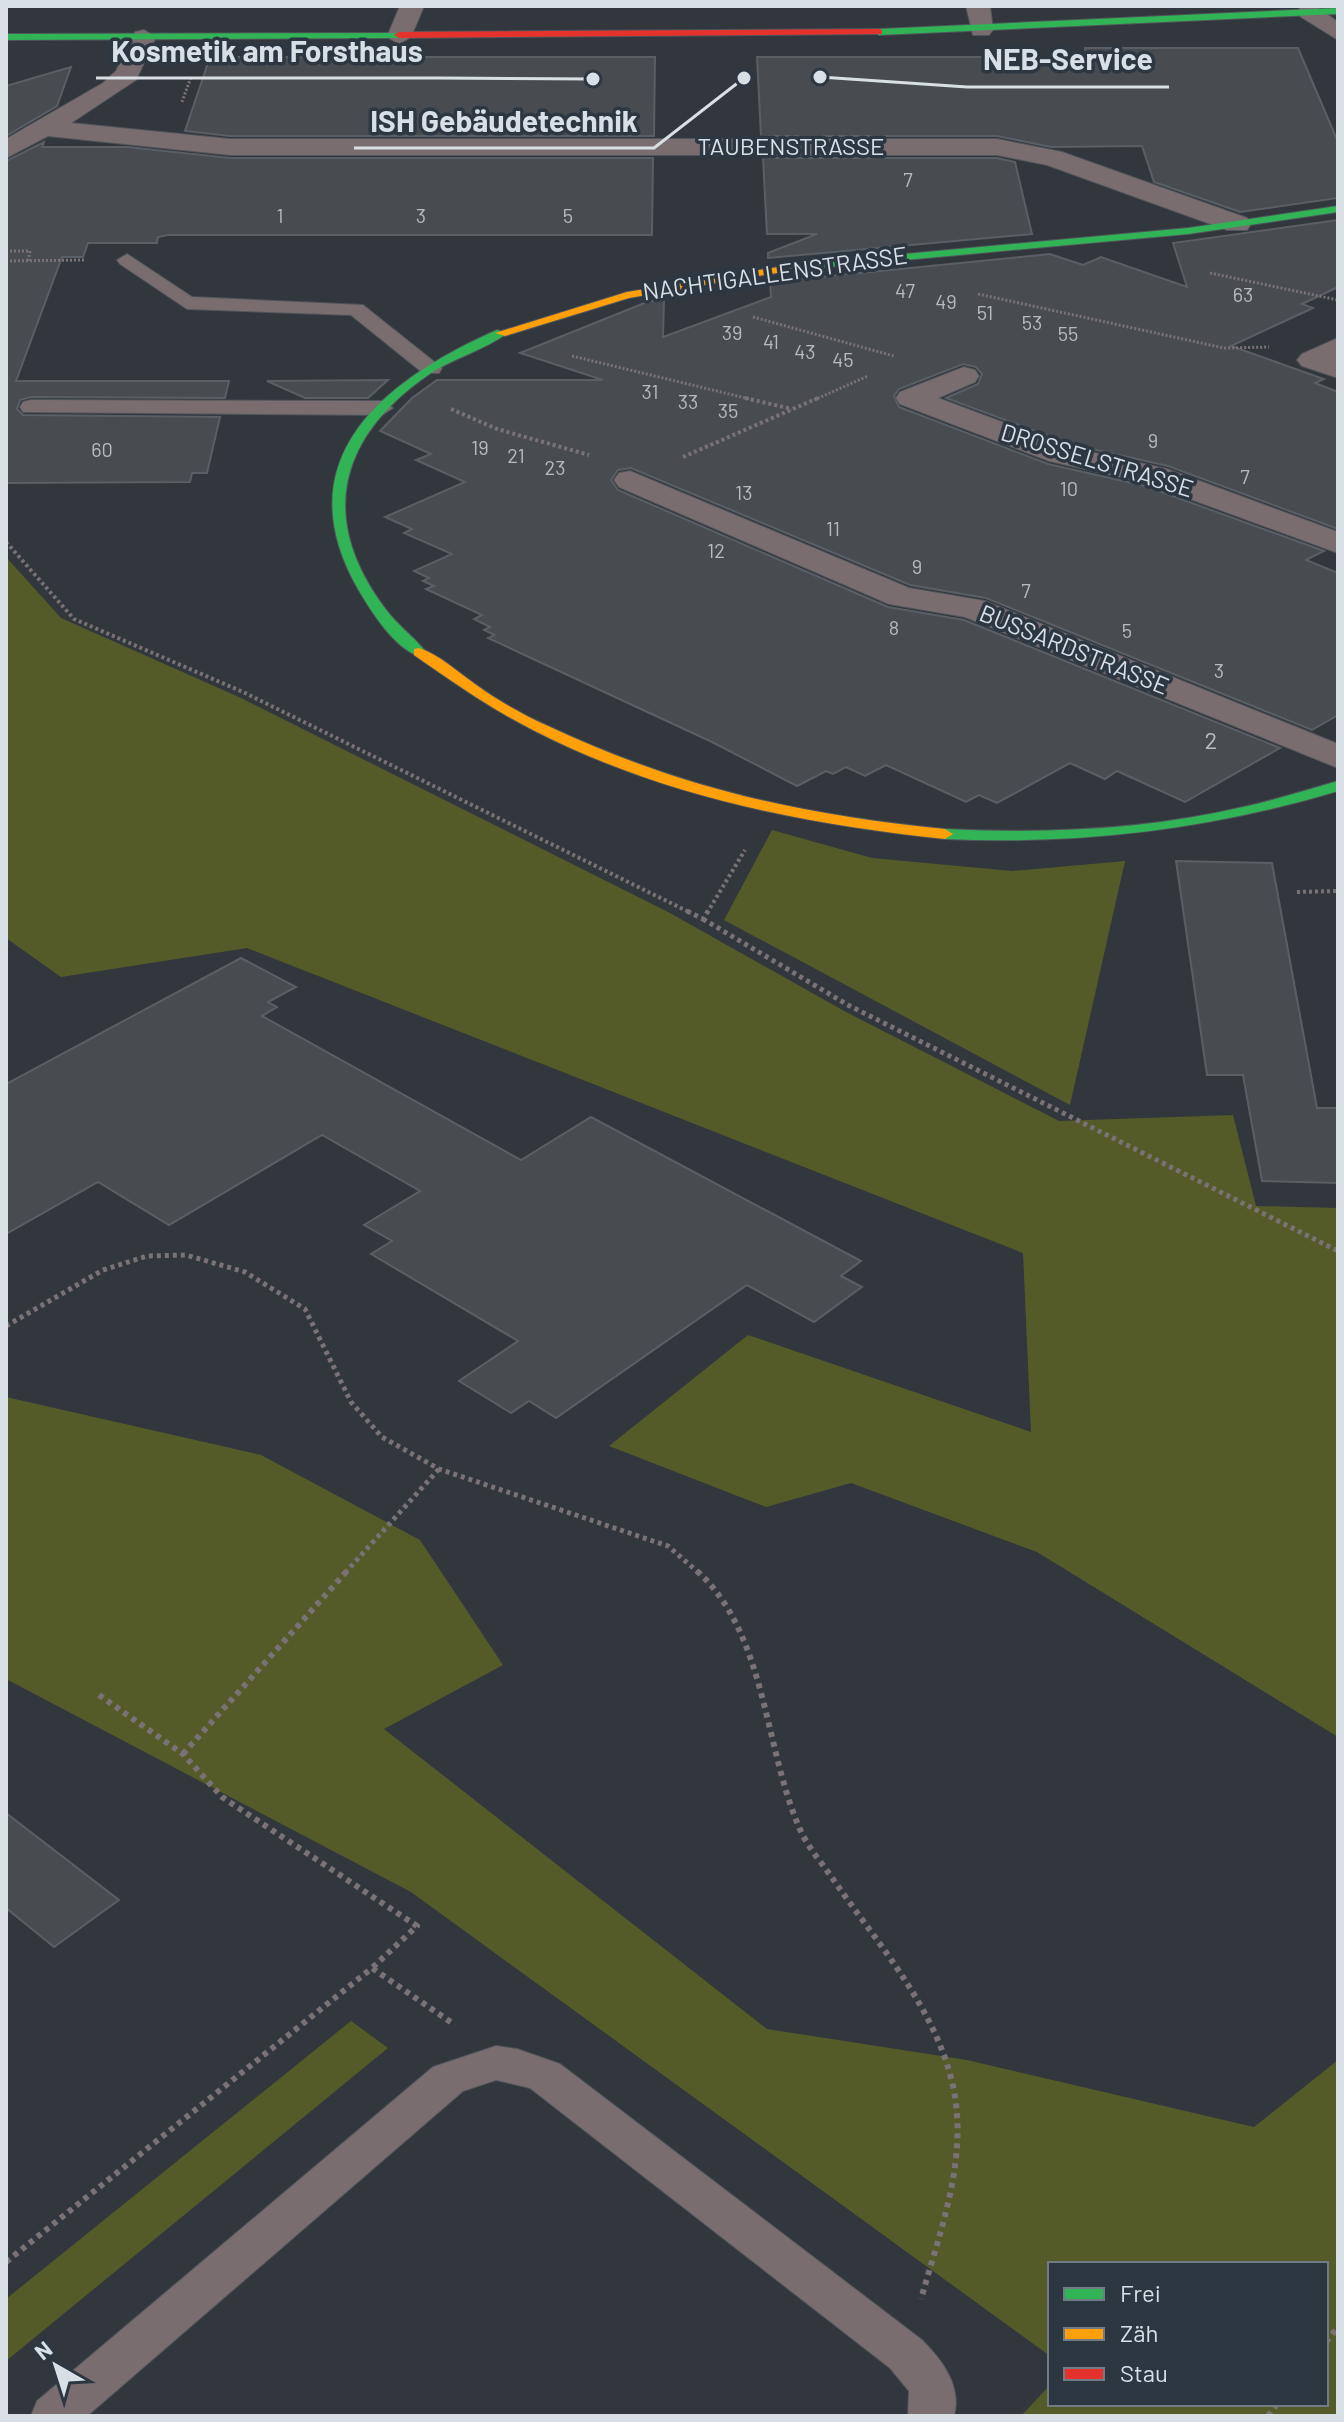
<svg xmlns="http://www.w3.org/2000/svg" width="1344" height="2422" font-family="Barlow,sans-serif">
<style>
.green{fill:#555b28}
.building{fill:#484c51;stroke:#5a5f65;stroke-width:2}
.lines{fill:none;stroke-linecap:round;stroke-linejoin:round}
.lane-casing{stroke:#50555b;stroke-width:2}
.street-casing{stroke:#50555b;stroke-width:2}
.fast-casing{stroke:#50555b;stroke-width:2}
.slow-casing{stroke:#50555b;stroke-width:2}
.jam-casing{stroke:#50555b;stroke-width:2}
.path-far3{stroke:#7a7275;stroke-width:3;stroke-dasharray:2 2;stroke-linecap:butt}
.path-far2{stroke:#7a7275;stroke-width:4;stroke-dasharray:3 3;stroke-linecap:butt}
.path-far1{stroke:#7a7275;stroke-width:5;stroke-dasharray:4 4;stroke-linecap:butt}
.path{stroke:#7a7275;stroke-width:6;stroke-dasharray:5 5;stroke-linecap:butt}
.lane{fill:#7a6d6f;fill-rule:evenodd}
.street{fill:#7a6d6f;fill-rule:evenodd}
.fast{fill:#30b455;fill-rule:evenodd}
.slow{fill:#ff9f0a;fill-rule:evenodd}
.jam{fill:#e5322d;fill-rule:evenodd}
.labels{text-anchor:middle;stroke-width:7;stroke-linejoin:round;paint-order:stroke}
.far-number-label{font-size:20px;fill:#b4bbc1}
.far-street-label{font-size:24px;fill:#d8e0e6;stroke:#2c3742}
.number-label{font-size:24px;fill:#b4bbc1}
.leader{fill:none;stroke:#d8e0e6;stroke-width:3}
.callout-dot{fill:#d8e0e6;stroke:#2c3742;stroke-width:3}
.callout-label{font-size:30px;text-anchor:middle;font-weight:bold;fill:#d8e0e6;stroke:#2c3742;stroke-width:7;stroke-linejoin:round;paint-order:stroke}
</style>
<rect width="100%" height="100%" fill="#31373d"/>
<g class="green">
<polygon points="6,557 61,618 241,698 670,913 846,1012 1059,1121 1233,1115 1256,1206 1338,1208 1338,1737 1037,1552 851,1483 766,1507 609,1446 748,1335 1031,1432 1023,1253 247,948 61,977 6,938"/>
<polygon points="772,830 872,858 1012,871 1125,861 1070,1105 724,920"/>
<polygon points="6,1397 261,1455 420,1540 503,1665 384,1729 767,2029 967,2060 1254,2127 1338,2060 1338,2416 1021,2416 1050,2385 1050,2404 1326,2404 1326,2264 1050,2264 1050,2356 411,1892 6,1679"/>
<polygon points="351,2021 388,2048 6,2361 6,2299"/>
</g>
<g class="building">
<polygon points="1085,48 1298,48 1338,142 1338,198 1240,212 1154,182 1142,146 1051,147 997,136 761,136 757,57 1087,57"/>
<polygon points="210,57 655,57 654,136 230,136 185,131"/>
<polygon points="71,67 57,106 6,136 6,86"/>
<polygon points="44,142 42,147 127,147 230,158 653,158 652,235 168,235 158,237 157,243 88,243 83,257 62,257 16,381 229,381 225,398 31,397 20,400 17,409 23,415 220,417 207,473 192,473 190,482 6,483 6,161"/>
<polygon points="763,158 997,158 1015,162 1032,234 768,258 768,253 817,234 767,234"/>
<polygon points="1338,220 1338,287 1302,304 1313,308 1231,346 1324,379 1315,383 1338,392 1338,529 1168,466 1070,444 946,398 978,384 982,374 976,367 963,364 899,389 894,396 899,407 1048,464 1145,486 1324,551 1306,560 1338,573 1338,715 1312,730 986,598 910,585 631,468 618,470 611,480 618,490 888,607 964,620 1280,748 1185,802 1117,771 1105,779 1070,763 997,803 979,795 966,802 886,765 865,776 846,767 833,774 826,771 797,786 712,742 488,638 495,635 484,630 490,627 474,619 482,615 426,589 434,586 423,581 429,578 414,571 452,554 404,533 412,529 385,517 465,482 416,460 431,454 380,431 412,398 437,380 603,380 520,353 647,302 664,299 663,337 771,297 770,282 1050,254 1083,265 1101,257 1187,287 1173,243"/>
<polygon points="388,380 368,398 305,398 267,381"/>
<polygon points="1176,861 1272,863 1317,1108 1338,1108 1338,1183 1262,1181 1243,1075 1207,1075"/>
<polygon points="241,958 296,987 268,1002 277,1007 262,1016 521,1160 591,1117 861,1261 841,1276 862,1287 814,1322 747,1285 556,1418 529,1401 511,1413 459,1381 518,1341 371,1254 392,1241 364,1225 420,1191 322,1135 169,1225 98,1182 6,1234 6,1084"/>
<polygon points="6,1813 119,1900 54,1947 6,1908"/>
</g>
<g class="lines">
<defs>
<g id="lane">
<polygon points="127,254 192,297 363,305 442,368 439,373 423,373 351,315 187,309 120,264 117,260"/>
<polygon points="31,400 382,401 393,408 382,415 23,412 20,407 23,402"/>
<path d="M496,2046L517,2049L560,2064L922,2340C942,2360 962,2386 954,2416H908L909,2391L890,2368L530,2088L496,2080L463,2091L87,2416H31L37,2401L433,2067Z"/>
</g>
<g id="street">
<polygon points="400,6 424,6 411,37 399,44 387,37"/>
<polygon points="966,6 990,6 993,30 989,35 973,35"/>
<polygon points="1301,7 1317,7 1338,22 1338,40 1301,17 1297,12"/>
<polygon points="144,30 156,37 136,80 71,123 230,139 997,139 1062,152 1247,218 1251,224 1247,230 1227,230 1047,165 997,155 230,155 48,136 6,158 6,139 103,83 116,71 135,32"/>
<polygon points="1338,338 1338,378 1302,366 1297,360 1302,354"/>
<polygon points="964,367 975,370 979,376 975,382 938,398 1069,447 1167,469 1338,532 1338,553 1146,483 1049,461 900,404 896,398 900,392"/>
<polygon points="630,471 909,588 985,601 1338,744 1338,768 965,617 889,604 619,487 614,480 619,473"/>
</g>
<g id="fast">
<polygon points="1338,8 1338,14 879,35 874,32 879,29"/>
<polygon points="402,33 402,37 399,38 6,40 6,34"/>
<polygon points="1338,206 1338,212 1188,234 796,270 790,267 796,264 1188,228"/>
<path d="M497,330L507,333C487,349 454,358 431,373C341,434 316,515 384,607C396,624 413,636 426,652L419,656C394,648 371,611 358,589C283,458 386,379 497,330Z"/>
<path d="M1338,781V791C1208,830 1080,845 945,839L937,834L945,829C1045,834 1145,830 1243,807C1275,800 1306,790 1338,781Z"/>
</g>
<g id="slow">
<polygon points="796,264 802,267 800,269 629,298 505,336 495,333 627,292"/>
<path d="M419,648C438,654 458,672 475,684C497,700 523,715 548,726C680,788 801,815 945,829L953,834L945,839C803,824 661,796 533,730C491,709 453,682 414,655V649Z"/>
</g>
<polygon id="jam" points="879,29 882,30 882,34 399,38 394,35 399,32"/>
</defs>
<use href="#lane" class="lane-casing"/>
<use href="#street" class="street-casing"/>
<use href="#fast" class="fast-casing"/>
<use href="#slow" class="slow-casing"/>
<use href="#jam" class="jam-casing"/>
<g class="path-far3">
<polyline points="182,102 191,77"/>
<polyline points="6,251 30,251 28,261"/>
<polyline points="6,261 85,260"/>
<polyline points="1210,273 1338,300"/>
<polyline points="978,294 1224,348 1269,347"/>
<polyline points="753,317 894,356"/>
<polyline points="572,356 754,400"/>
<polyline points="814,400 868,376"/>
</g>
<g class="path-far2">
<polyline points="745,398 792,409"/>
<polyline points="451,409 497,429 589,455"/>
<polyline points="683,457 818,398"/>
<polyline points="6,542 74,619 243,692 691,913"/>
<polyline points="1297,892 1338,891"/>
<polyline points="707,913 745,850"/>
</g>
<g class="path-far1">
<polyline points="687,911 703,919 708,911"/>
<polyline points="703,919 848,1005 1338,1251"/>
<polyline points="6,1326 103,1270 147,1256 186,1255 245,1272 305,1309 351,1402 382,1437 439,1469 668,1546 699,1573"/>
<polyline points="345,1573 439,1469"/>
</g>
<g class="path">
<path d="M697,1571C766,1633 764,1746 799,1827C807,1847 823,1864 835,1882C881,1948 942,2016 955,2097C966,2165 939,2235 921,2299"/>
<polyline points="99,1695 183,1754 222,1797 417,1926 372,1968"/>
<polyline points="183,1754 347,1571"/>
<polyline points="6,2262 372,1968 455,2025"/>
<polyline points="1326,2342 1338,2327"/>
<polyline points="1268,2416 1277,2404"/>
</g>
<use href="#lane" class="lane"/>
<use href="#street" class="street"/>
<use href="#fast" class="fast"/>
<use href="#slow" class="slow"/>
<use href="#jam" class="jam"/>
</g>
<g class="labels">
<g class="far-number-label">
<text x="908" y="187">7</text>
<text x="280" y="223">1</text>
<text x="421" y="223">3</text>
<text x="568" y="223">5</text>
<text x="905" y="298">47</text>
<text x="1243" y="302">63</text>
<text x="946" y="309">49</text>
<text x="985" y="320">51</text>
<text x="1032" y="330">53</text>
<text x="732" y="340">39</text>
<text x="1068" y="341">55</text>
<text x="771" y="349">41</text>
<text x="805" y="359">43</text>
<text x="843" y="367">45</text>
<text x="650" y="399">31</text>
<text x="688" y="409">33</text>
<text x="728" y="418">35</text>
<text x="1153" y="448">9</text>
<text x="480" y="455">19</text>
<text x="102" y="457">60</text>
<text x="516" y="463">21</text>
<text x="555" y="475">23</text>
<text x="1245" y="484">7</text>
<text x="1069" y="496">10</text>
<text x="744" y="500">13</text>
<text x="833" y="536">11</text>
<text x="716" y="558">12</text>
<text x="917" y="574">9</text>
<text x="1026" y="598">7</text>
<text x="894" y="635">8</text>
<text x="1127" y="638">5</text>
<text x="1219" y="678">3</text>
</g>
<g class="far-street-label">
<text x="791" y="155">TAUBENSTRASSE</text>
<text transform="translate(775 274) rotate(-8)" y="8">NACHTIGALLENSTRASSE</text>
<text transform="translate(1097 461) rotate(17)" y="8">DROSSELSTRASSE</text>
<text transform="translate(1074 650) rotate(22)" y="8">BUSSARDSTRASSE</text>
</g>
<g class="number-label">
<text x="1211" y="749">2</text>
</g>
</g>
<path class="leader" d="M593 79L439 78H96M820 77L967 87H1169M744 78L654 148H354"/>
<g class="callout-dot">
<circle cx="593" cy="79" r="8"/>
<circle cx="820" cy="77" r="8"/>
<circle cx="744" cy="78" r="8"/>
</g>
<g class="callout-label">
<text x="267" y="62">Kosmetik am Forsthaus</text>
<text x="1068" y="70">NEB-Service</text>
<text x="504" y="132">ISH Gebäudetechnik</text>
</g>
<rect width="1344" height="2422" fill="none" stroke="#d8e0e6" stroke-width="16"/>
<rect x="1048" y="2262" width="280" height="144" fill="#2c3742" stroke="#717b84" stroke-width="2"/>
<rect x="1064" y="2288" width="40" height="12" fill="#30b455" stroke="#717b84" stroke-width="2"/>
<text x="1120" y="2302" font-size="24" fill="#d8e0e6">Frei</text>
<rect x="1064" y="2328" width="40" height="12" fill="#ff9f0a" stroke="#717b84" stroke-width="2"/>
<text x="1120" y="2342" font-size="24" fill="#d8e0e6">Zäh</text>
<rect x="1064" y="2368" width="40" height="12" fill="#e5322d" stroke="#717b84" stroke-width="2"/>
<text x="1120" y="2382" font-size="24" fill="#d8e0e6">Stau</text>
<g transform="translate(56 2366) rotate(321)" stroke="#2c3742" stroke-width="6" paint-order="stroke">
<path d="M0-6L14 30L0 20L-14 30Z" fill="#d8e0e6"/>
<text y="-12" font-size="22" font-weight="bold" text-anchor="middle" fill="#d8e0e6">N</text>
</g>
</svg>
